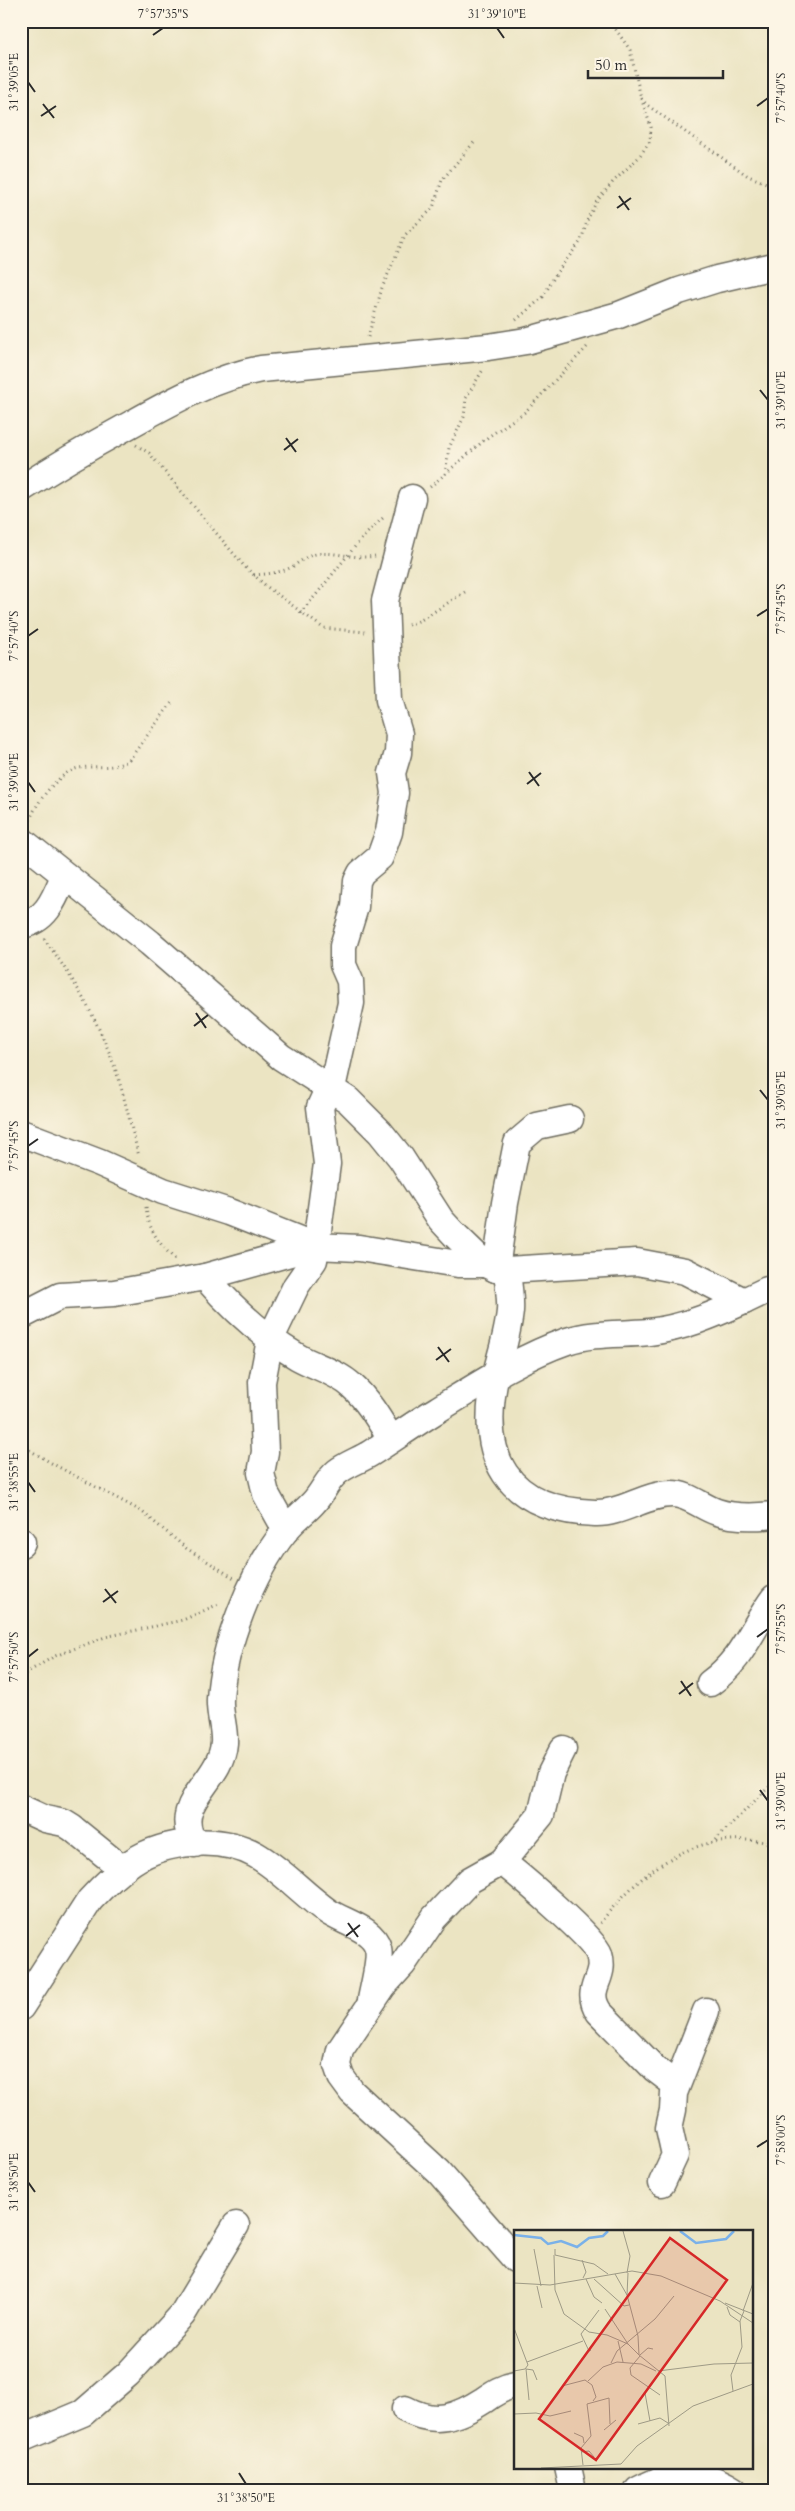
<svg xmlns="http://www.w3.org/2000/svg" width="795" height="2511" font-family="Cardo,serif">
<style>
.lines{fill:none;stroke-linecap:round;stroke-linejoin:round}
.minor-casing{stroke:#6e6c60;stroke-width:29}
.path{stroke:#6e6c60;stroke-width:3;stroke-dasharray:1 4;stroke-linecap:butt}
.minor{stroke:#fff;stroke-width:26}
.ticks{fill:none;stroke:#2b2b2b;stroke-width:2}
.inset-river{fill:none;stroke:#7ab1e9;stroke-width:2.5}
.inset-road{fill:none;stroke:#9e9a86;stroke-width:1}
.view{fill:#d62828;fill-opacity:0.15;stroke:#d62828;stroke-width:2.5}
.inset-edge{fill:none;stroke:#2b2b2b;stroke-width:2.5}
.neatline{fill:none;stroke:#2b2b2b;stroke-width:2}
.ticks-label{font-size:12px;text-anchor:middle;fill:#2b2b2b}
</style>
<rect width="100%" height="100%" fill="#fcf5e5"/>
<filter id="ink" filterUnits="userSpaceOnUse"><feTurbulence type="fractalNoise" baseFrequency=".02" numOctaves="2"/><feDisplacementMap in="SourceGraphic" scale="10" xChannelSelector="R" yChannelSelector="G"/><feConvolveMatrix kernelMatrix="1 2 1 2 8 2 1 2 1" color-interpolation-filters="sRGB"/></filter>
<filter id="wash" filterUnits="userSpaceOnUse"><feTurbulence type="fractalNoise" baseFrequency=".0096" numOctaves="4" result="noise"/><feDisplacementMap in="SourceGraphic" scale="20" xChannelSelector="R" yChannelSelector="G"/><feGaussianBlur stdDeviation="1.12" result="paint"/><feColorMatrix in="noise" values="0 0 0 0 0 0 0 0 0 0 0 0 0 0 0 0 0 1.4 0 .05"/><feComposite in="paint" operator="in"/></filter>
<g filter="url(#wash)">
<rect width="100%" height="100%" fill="#ebe4c2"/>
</g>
<g filter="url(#ink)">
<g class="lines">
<defs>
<g id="minor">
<path d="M21,489C55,467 89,447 124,428C169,403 210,379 261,369L488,347L526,341L619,315L679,291L717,279L774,266"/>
<polyline points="21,840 150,943 281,1057 348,1100 380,1132 401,1158 441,1220 454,1234 485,1264 496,1269 507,1270 637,1262 685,1271 744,1301 767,1290 774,1289"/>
<path d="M21,925C47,921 55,897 64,876"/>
<polyline points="21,1133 100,1163 163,1191 229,1212 315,1246"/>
<polyline points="496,1269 505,1203 517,1143 537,1126 570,1119"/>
<path d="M507,1270C508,1283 511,1298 510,1311C508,1333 501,1353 496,1374C477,1457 506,1510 595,1513C622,1514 645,1494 672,1494C688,1494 702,1507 717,1512C735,1518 755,1517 774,1515"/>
<path d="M205,1277C232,1308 262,1336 298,1357C316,1367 337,1372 352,1386C368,1400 380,1421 391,1439"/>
<polyline points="21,1316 60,1296 114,1293 205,1277 315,1246 359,1248 458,1264 485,1264"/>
<polyline points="286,1530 266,1494 261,1473 265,1452 262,1382 270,1340 296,1286 314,1260 327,1164 320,1107 325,1096 332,1088 351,1003 350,981 343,965 343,946 355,907 357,881 361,873 380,857 389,832 395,793 392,773 398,753 399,734 389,700 385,601 412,498"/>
<polyline points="21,1544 22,1542"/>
<path d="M710,1683C743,1659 751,1629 774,1598"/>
<polyline points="21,1808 45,1819 64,1823 72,1828 114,1862 118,1872"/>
<path d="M195,1844C168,1803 221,1783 224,1743C225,1728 219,1714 220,1699C223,1646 252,1572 285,1531C293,1520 304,1513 313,1503C322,1494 327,1480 337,1472C347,1464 360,1460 371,1453C393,1439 414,1424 437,1410C478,1385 521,1357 567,1341C594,1332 622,1335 649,1332C683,1328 713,1315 744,1301"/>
<polyline points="502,1862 541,1815 551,1773 563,1749"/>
<path d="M21,2007L90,1900C103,1886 116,1873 132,1862C165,1840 221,1835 256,1855C282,1870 303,1894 327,1911C342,1922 373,1928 378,1948C381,1959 373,1988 371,2000"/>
<polyline points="662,2183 675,2155 669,2128 673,2110 674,2093 706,2011"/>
<path d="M515,2259L439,2172L352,2092L341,2077L337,2065L340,2050L383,1986L403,1964L434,1918L470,1880L502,1862C519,1875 593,1937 599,1954C607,1980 583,1987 599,2012L655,2069L676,2085"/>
<path d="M405,2409C435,2425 456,2418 484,2400C494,2393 503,2387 515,2385"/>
<polyline points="21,2439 83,2413 128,2374 182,2315 236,2225"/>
<polyline points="568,2467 573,2490"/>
<path d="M638,2490C674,2471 698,2468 734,2490"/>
</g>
</defs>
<use href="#minor" class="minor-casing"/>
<g class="path">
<polyline points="610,21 630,50 641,98 647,105 748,176 774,186"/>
<polyline points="516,320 543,297 557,272 581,241 588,218 597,201 613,182 639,157 650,141 651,127 641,98"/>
<polyline points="368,337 382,288 405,235 433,208 442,180 475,141"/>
<polyline points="136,445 149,453 244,566 266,586 323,628 365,632"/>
<polyline points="445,474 449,448 464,417 466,398 484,368"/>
<polyline points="430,487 488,437 525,412 587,347"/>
<path d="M254,575C267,574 280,573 292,567C300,562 306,556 316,554C336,551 355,560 375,556"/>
<path d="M300,613C329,582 351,546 383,518"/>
<polyline points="408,625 421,620 465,592"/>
<path d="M30,820C36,802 60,771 79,768C96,765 114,770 129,760L173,701"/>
<path d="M44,939C74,978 100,1024 116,1071C125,1098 131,1128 139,1156"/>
<path d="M146,1207C148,1230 160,1245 176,1260"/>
<polyline points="21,1445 53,1464 141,1511 186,1548 234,1578"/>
<polyline points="21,1676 55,1656 105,1637 183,1620 221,1603"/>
<polyline points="715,1840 774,1782"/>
<path d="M600,1923C644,1867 700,1826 774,1844"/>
</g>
<use href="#minor" class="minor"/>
</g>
</g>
<path class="ticks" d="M497,28L504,38M153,35L163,28M28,82L35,92M43,104L54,118M757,106L768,98M41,116L56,106M619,196L629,210M617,208L631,198M760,390L768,400M286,438L296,452M284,450L298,439M757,616L768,609M28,636L38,629M529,772L539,786M28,782L35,792M527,784L541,773M196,1013L206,1028M194,1026L208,1015M760,1090L768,1100M28,1146L38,1139M438,1347L449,1362M436,1360L451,1349M28,1482L35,1492M105,1589L116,1603M103,1602L118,1591M757,1637L768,1629M28,1657L38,1649M681,1681L691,1696M679,1694L693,1683M760,1790L768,1801M348,1923L358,1937M346,1936L360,1925M757,2147L768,2140M28,2182L35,2192M239,2473L246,2484"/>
<g transform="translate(514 2230)">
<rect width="239" height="239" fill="#ebe4c2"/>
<path class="inset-river" d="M166,1L182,13L212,9L220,1M0,5L27,8L34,14L47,11L63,17L75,8L89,6L94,1"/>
<path class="inset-road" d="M109,1L116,26L113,43M20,19L27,56M41,19V25L80,34L94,44M40,25L41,60L50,84L75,102L93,105L114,114L125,125M68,30L72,42L69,48M101,44L113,65L124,106L125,125L151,146L155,196M72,49L80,67L88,73M80,49L110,76L115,75M0,53L36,55L118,41L147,46L206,71L239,93M23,56L28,78M113,65L114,43M211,73L239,84M213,77L216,85L226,92M91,79L114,114M229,81L239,53M0,98L14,135L11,139L0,141M104,111L109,132M77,120L75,121L67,104L85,80M126,125L134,118L139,119M126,126L116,138L117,145L146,165M13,132L69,111M97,133L103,121L141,89L160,66M12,139L15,170M12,139L19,140L23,150M144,141L200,134L239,133M74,151L89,137L103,132L127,134L142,141M48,156L71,150L78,155L82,167L79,171M219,161L217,145L228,117L226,91L230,81M131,163L136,191M0,184L22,183L36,186L57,181M124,194L146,188L154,193M90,200L102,190M60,203L69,207L70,213M67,222L75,221L80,227M69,235L67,218L77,206L73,174L95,168L96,194M27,238L107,234L123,216L179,176L239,154"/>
<path class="view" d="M156,8L213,50L82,230L25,189Z"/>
<rect width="239" height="239" class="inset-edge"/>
</g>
<rect width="795" height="2511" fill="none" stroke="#fcf5e5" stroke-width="55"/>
<path d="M588 70v8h135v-8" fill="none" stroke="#2b2b2b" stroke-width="2.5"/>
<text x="595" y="70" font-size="15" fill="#2b2b2b" stroke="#fcf5e5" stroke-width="4" paint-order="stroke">50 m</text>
<rect x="28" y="28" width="740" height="2456" class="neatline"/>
<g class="ticks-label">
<text x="163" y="18">7°57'35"S</text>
<text x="497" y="18">31°39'10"E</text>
<text transform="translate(14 82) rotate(-90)" y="4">31°39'05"E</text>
<text transform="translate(781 98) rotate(-90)" y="4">7°57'40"S</text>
<text transform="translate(781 400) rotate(-90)" y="4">31°39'10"E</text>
<text transform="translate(781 609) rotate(-90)" y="4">7°57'45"S</text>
<text transform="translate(14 636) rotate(-90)" y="4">7°57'40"S</text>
<text transform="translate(14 782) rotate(-90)" y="4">31°39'00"E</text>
<text transform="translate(781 1100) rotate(-90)" y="4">31°39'05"E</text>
<text transform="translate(14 1146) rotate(-90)" y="4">7°57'45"S</text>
<text transform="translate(14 1482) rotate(-90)" y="4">31°38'55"E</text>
<text transform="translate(781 1629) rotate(-90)" y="4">7°57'55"S</text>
<text transform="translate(14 1657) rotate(-90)" y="4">7°57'50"S</text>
<text transform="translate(781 1801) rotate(-90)" y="4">31°39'00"E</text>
<text transform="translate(781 2140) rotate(-90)" y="4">7°58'00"S</text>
<text transform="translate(14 2182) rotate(-90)" y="4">31°38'50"E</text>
<text x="246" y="2502">31°38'50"E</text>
</g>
</svg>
